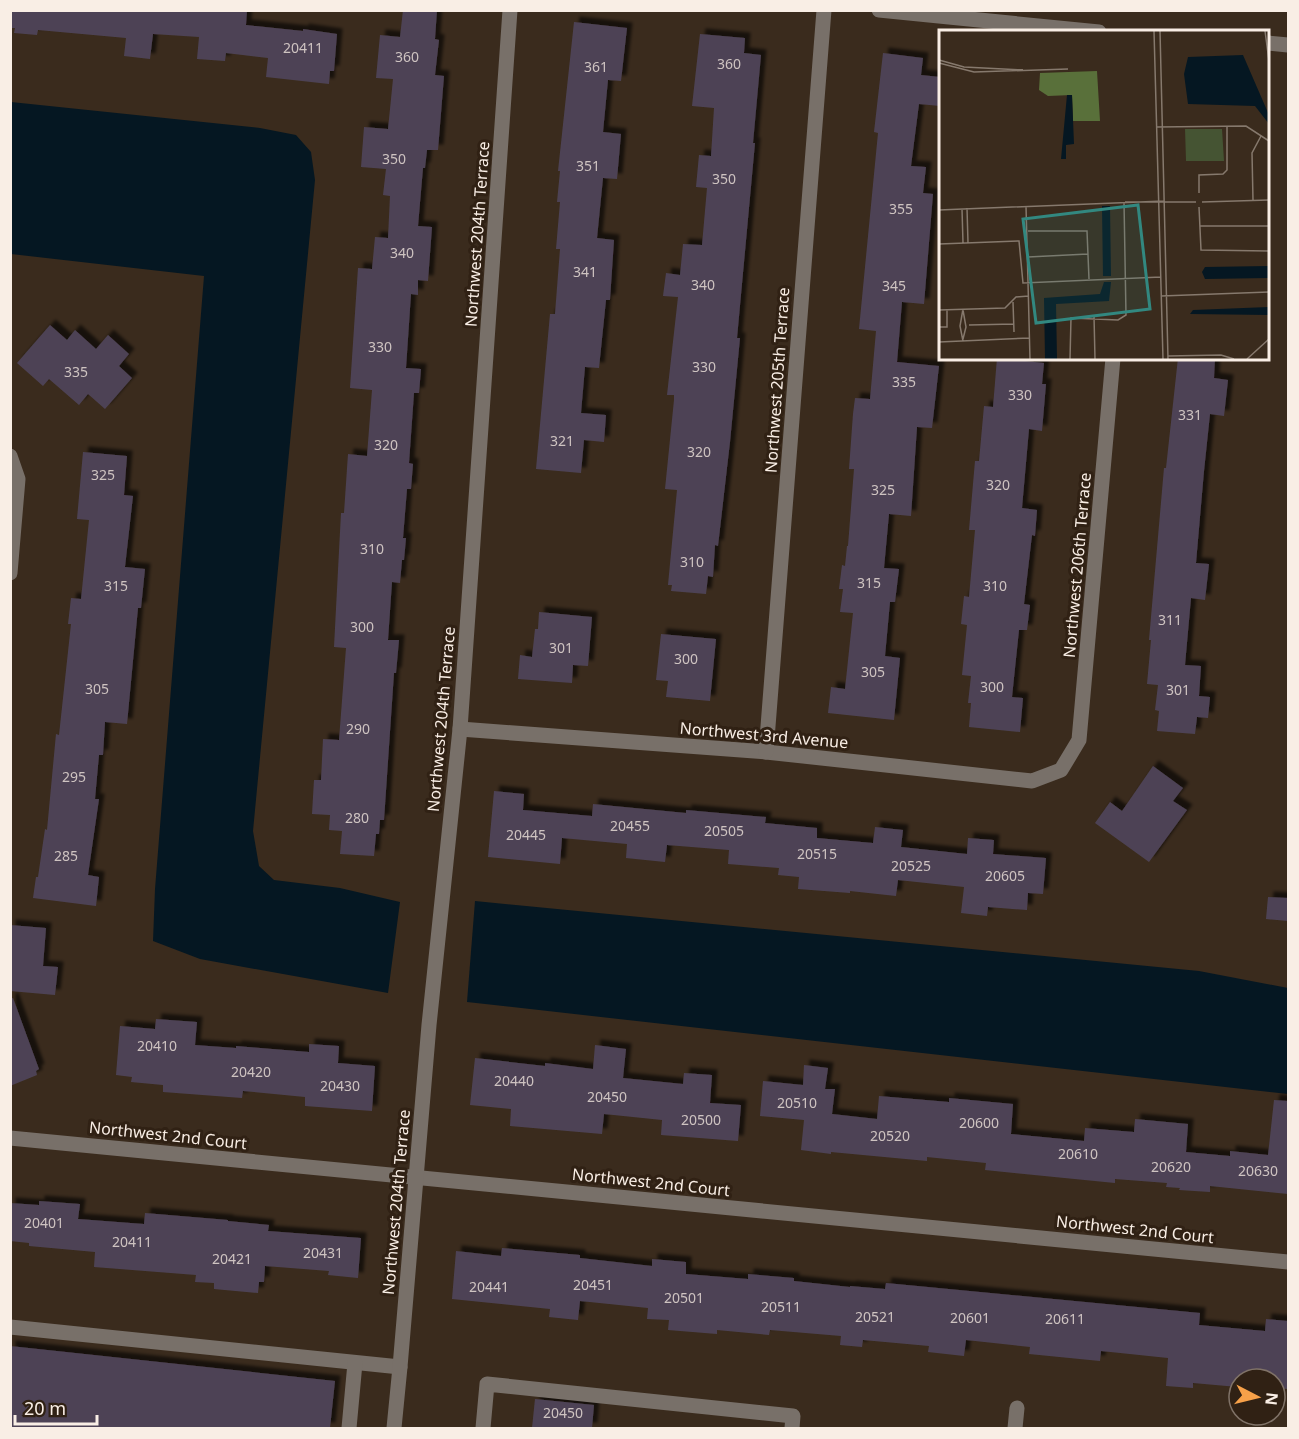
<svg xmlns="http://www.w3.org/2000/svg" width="1299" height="1439" font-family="'Noto Sans',sans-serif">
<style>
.water{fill:#051722}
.building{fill:#4d4355;filter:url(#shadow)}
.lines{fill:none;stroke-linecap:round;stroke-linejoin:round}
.minor{stroke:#787069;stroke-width:15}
.labels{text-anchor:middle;stroke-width:6;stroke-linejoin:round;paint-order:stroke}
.number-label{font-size:14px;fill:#cec3c1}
.street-label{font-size:16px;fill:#f9eee5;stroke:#302114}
.inset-road{fill:none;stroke:#86796d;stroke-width:1.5}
.view{fill:#328880;fill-opacity:0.15;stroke:#328880;stroke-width:3}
.inset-edge{fill:none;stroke:#f9eee5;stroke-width:3}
</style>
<defs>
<filter id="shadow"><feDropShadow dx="5.5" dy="-5.5" stdDeviation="1.5" flood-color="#0009"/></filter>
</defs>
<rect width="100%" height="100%" fill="#3a2b1d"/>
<g class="water">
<polygon points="11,102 260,128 296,135 311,152 315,180 253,831 259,866 274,880 340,888 400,902 388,993 200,959 153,941 155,889 204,276 11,254"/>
<polygon points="475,901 1199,971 1288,988 1288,1094 467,1002"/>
</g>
<g class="building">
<polygon points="10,10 247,10 246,25 303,31 303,29 337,34 334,71 330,71 329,84 266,77 268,58 226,53 225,61 197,59 199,37 153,34 150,59 124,56 126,38 38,30 37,35 14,33 15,28 10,28"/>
<polygon points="403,10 437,10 435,39 439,40 435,75 444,76 438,150 427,150 425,168 423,168 418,226 432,227 428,281 418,280 418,295 411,294 406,368 421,369 419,393 414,393 409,463 413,464 411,489 407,489 403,538 406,538 404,560 402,560 400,583 392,582 388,640 399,640 396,673 394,673 384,820 380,820 379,834 376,834 374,856 340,854 342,831 329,830 330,815 312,814 314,780 321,780 323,739 339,740 346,648 334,647 341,513 344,513 348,454 367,456 372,390 350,388 358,268 372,269 375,237 388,238 390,196 383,195 386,169 361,167 364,127 388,129 393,79 376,78 380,35 400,37"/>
<polygon points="574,22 627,28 621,81 608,80 603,132 621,134 617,179 603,178 597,238 614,240 610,300 606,300 599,368 585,367 581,413 606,415 604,442 584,440 581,473 536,469 550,314 555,314 560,249 556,249 560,202 557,202 560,171 558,171"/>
<polygon points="700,34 745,38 744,53 761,55 753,143 755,143 737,338 740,338 730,442 718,546 715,545 713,577 708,576 706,594 671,591 672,585 668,585 677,490 665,489 674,400 674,395 667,395 678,297 663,296 666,273 680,275 683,244 702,245 707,188 696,187 699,155 711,156 714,108 692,106"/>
<polygon points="883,53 923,58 921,75 940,77 940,106 919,104 911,166 926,167 923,193 933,194 924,304 902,302 897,362 939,366 932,428 917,427 911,516 889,514 884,568 899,569 895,602 890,602 885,656 900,658 894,720 828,713 831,687 845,689 853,613 840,612 843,589 839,589 842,565 845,566 847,546 848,546 854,469 849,469 853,414 855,398 870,399 876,331 859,329 878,133 874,132"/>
<polygon points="50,325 67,340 75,330 96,349 108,335 129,354 119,366 132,378 105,409 88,394 79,405 49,379 43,386 17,363"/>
<polygon points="997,358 1044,363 1042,384 1046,384 1042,431 1029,429 1022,508 1037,510 1035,536 1032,535 1024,604 1030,605 1027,630 1019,630 1012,697 1023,698 1020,732 969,727 971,703 968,703 971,676 962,675 967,625 961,624 964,596 969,597 975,530 969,530 975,461 979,461 984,406 993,407"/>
<polygon points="1178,358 1215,358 1214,378 1228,380 1224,416 1210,414 1204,471 1196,563 1209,564 1205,600 1191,598 1185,665 1201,666 1199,696 1210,697 1208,718 1197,717 1195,734 1157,731 1159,711 1155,710 1158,685 1147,684 1151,640 1149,640 1164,468 1166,468"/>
<polygon points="83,452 127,456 124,495 133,496 125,567 145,569 141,608 138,608 127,724 105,722 103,755 99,755 95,799 99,799 88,875 99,877 96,906 33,898 36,877 38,877 45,829 47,830 56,734 59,735 71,624 68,624 71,598 81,599 89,520 77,519"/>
<polygon points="539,612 592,617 588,666 573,665 572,683 518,679 520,655 532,657 535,629 538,629"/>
<polygon points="661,634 716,639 710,701 666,697 668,681 656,680"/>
<polygon points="1153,766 1183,788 1173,801 1187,810 1149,862 1095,823 1110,802 1122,811"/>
<polygon points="494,791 524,794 523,810 592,816 593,804 686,813 686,810 766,817 765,823 817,828 817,838 873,843 875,827 903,830 901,847 967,854 968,838 994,840 993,854 1046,858 1043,894 1028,893 1027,910 988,907 987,916 961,913 964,887 898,880 896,896 850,891 850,893 798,889 799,877 778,875 779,868 728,864 729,850 667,845 665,862 626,858 627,844 562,838 560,864 488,857"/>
<polygon points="1268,897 1288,898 1288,921 1266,919"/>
<polygon points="10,925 46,928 43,966 58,967 55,995 10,991"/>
<polygon points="13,998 39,1069 36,1071 37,1075 10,1086 10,999"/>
<polygon points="156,1019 197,1022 195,1045 236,1048 236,1046 309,1052 309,1044 339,1046 338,1063 375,1066 372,1111 305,1106 305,1097 243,1091 242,1098 163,1092 163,1085 131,1082 132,1077 116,1075 120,1026 155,1029"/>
<polygon points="595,1045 626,1049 623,1078 683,1084 684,1073 712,1075 710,1103 741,1105 738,1141 661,1135 662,1120 604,1114 602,1134 510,1126 511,1109 470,1105 475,1058 545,1066 545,1063 593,1069"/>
<polygon points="804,1065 828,1068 825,1089 835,1089 832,1114 877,1119 879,1096 949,1102 949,1098 1013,1104 1011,1134 1084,1141 1085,1128 1134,1132 1135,1119 1188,1124 1186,1152 1230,1156 1230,1151 1268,1155 1274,1100 1288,1101 1288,1194 1210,1186 1210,1192 1179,1190 1180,1188 1166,1187 1167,1183 1115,1179 1115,1183 985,1170 986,1163 927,1157 927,1161 831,1152 831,1154 801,1150 804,1120 760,1116 763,1081 803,1085"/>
<polygon points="39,1201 80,1204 78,1219 144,1224 145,1213 228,1220 228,1221 269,1225 268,1231 361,1238 358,1278 328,1275 329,1271 265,1266 264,1282 259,1282 258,1293 214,1289 214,1283 195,1282 196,1275 94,1267 95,1252 29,1246 29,1243 10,1241 10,1203 39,1205"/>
<polygon points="502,1248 580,1255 580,1258 652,1266 652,1259 686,1262 686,1274 748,1279 748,1274 794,1278 794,1281 850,1287 850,1286 885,1289 886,1283 1200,1313 1199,1325 1265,1331 1266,1319 1288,1321 1288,1389 1275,1388 1275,1379 1239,1379 1238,1387 1193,1383 1193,1388 1166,1386 1168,1358 1101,1351 1100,1361 1029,1354 1030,1347 966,1340 964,1356 928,1352 929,1346 863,1340 862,1347 840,1345 841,1336 770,1330 769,1335 717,1330 717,1334 668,1330 669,1320 647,1319 648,1308 580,1301 578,1320 549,1317 550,1309 452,1299 456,1251 501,1256"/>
<polygon points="10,1346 335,1381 330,1428 10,1428"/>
<polygon points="535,1399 594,1405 592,1428 532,1428"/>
</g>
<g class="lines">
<g class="minor">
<polyline points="879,10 1099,32"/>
<polyline points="1268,43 1288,45"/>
<polyline points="10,456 18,479 10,573"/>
<polyline points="460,729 766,752 1032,781 1061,770 1079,740 1113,358"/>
<polyline points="766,752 824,10"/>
<polyline points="10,1138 1288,1262"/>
<polyline points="10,1327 400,1367"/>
<polyline points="349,1428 355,1363"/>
<polyline points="394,1428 400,1367 429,1025 460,729 510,10"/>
<polyline points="483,1428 487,1384 793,1416 792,1428"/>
<polyline points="1015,1428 1017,1408"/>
</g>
</g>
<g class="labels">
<g class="number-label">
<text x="303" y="53">20411</text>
<text x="407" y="62">360</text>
<text x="729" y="69">360</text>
<text x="596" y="72">361</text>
<text x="394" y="164">350</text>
<text x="588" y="171">351</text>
<text x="724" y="184">350</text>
<text x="901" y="214">355</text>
<text x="402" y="258">340</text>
<text x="585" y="277">341</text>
<text x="703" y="290">340</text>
<text x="894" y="291">345</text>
<text x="380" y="352">330</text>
<text x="704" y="372">330</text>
<text x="76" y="377">335</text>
<text x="904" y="387">335</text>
<text x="1020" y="400">330</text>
<text x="1190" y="420">331</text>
<text x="562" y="446">321</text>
<text x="386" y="450">320</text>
<text x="699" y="457">320</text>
<text x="103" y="480">325</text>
<text x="998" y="490">320</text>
<text x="883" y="495">325</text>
<text x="372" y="554">310</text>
<text x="692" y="567">310</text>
<text x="869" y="588">315</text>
<text x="116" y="591">315</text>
<text x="995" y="591">310</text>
<text x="1170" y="625">311</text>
<text x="362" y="632">300</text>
<text x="561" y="653">301</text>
<text x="686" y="664">300</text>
<text x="873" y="677">305</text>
<text x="992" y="692">300</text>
<text x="97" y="694">305</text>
<text x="1178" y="695">301</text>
<text x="358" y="734">290</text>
<text x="74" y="782">295</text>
<text x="357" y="823">280</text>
<text x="630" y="831">20455</text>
<text x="724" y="836">20505</text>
<text x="526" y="840">20445</text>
<text x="817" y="859">20515</text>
<text x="66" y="861">285</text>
<text x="911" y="871">20525</text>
<text x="1005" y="881">20605</text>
<text x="157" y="1051">20410</text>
<text x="251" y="1077">20420</text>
<text x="514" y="1086">20440</text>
<text x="340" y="1091">20430</text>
<text x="607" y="1102">20450</text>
<text x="797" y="1108">20510</text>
<text x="701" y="1125">20500</text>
<text x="979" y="1128">20600</text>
<text x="890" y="1141">20520</text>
<text x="1078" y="1159">20610</text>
<text x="1171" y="1172">20620</text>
<text x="1258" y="1176">20630</text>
<text x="44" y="1228">20401</text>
<text x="132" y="1247">20411</text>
<text x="323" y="1258">20431</text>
<text x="232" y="1264">20421</text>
<text x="593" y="1290">20451</text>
<text x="489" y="1292">20441</text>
<text x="684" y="1303">20501</text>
<text x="781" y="1312">20511</text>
<text x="875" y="1322">20521</text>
<text x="970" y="1323">20601</text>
<text x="1065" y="1324">20611</text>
<text x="563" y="1418">20450</text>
</g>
<g class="street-label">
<text transform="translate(477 234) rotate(-86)" y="6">Northwest 204th Terrace</text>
<text transform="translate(777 380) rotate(-86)" y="6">Northwest 205th Terrace</text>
<text transform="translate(1077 565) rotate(-85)" y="6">Northwest 206th Terrace</text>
<text transform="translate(441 719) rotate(-85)" y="6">Northwest 204th Terrace</text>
<text transform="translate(764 735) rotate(5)" y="6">Northwest 3rd Avenue</text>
<text transform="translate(168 1135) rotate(6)" y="6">Northwest 2nd Court</text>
<text transform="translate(651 1182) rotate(6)" y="6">Northwest 2nd Court</text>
<text transform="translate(396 1202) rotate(-85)" y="6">Northwest 204th Terrace</text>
<text transform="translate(1135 1229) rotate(6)" y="6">Northwest 2nd Court</text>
</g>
</g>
<g transform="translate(939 30)">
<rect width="330" height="330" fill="#3a2b1d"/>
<path d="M246,99H283L285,131H247Z" fill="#455433"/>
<path d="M158,41L161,91H134L133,65L109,66L100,60L101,43Z" fill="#59703a"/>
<path d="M304,25L330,85V94L316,76L249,74L245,44L249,27ZM128,65H133L135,114L127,115V129H122ZM163,176H171L172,246H164ZM330,236V248L266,249L263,242L266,237ZM165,252H172L170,271L117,274L118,329H106L105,268L161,264ZM330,277V285L251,284L254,280Z" fill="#051722"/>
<path class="inset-road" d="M215,1L224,329M221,1L229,329M326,1L330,31M0,30L25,37L84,40M0,33L35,42L129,39M218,97L307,96L330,111M260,163V145L284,144L288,140V96M314,170L313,123L322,106M186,172H257M263,172L330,170M87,176L91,329M260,177L262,220L330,221M28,178L29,213M23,179L24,213M0,180L225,171M261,196H330M89,201H148L150,249M0,214L80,211L84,253L222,247M89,227L149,224M222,266L330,262M74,272L75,302M24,279L21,296L24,311M0,280L66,278L77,267L90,266M24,280L27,297L24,309M155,286L156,329M30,295L75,294M0,297H8V280M0,312L91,308M229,326L282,325L295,329M131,329L132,288L179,290L187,285L185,172M308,329L330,309"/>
<path class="view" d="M199,175L211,279L97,293L84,189Z"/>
<rect width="330" height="330" class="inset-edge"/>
</g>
<rect width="1299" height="1439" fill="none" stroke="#f9eee5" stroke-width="24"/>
<g transform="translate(1257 1397) rotate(97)"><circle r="28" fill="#302114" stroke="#807368" stroke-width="1.5"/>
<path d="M0-4.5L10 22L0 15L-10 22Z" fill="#f7a149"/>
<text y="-9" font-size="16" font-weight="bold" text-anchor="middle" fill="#f9eee5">N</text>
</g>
<path d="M15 1415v9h82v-9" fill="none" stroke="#f9eee5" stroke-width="3"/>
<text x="24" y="1415" font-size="18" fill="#f9eee5" stroke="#302114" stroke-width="4.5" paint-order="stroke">20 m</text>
</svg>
